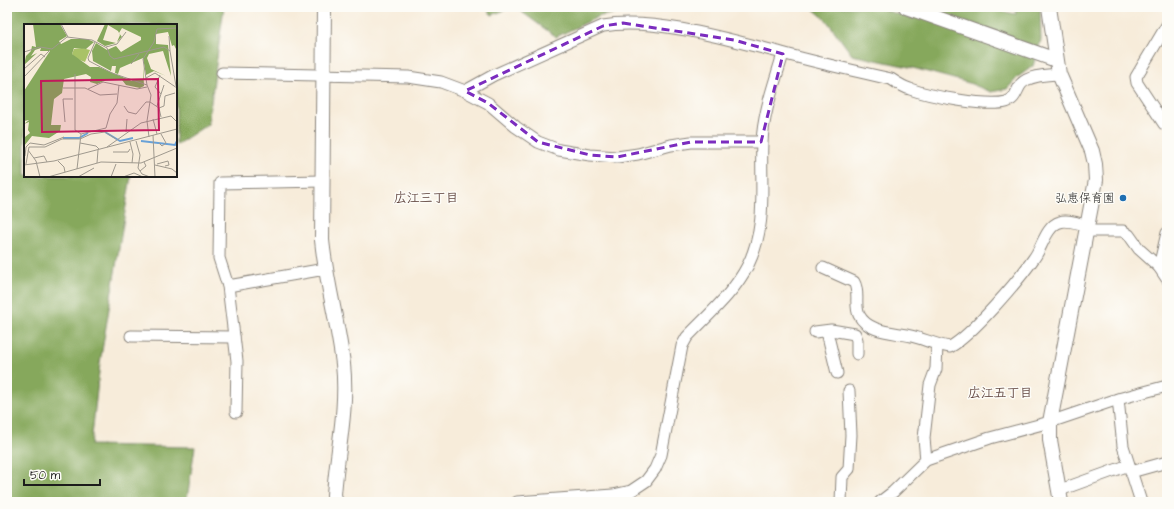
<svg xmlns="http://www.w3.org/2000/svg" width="1174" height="509" font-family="'Architects Daughter','Klee One',sans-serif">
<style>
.forest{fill:#86a85c;stroke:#51623c}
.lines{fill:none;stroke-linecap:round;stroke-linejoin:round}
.minor-casing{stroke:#8a847b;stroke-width:13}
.tertiary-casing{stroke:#8a847b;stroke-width:16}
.minor{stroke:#fff;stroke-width:11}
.tertiary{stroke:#fff;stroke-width:14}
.marked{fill:none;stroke:#7b2cbf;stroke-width:3;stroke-dasharray:8 5;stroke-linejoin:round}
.poi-dot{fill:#1f6fb2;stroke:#fdfcf7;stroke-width:1.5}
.labels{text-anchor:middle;stroke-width:3;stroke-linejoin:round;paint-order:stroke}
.poi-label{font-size:12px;fill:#1c1c1c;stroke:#fdfcf7;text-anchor:end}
.neighbourhood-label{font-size:13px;font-weight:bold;fill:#644943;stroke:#fdfcf7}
.inset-river{fill:none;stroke:#69a1d7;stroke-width:2}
.inset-road{fill:none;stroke:#9f998e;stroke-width:1}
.view{fill:#c2185b;fill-opacity:0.15;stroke:#c2185b;stroke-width:2}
.inset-edge{fill:none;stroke:#1c1c1c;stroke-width:2}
</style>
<rect width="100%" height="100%" fill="#fdfcf7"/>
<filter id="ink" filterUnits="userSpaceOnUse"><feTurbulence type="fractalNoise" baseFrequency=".025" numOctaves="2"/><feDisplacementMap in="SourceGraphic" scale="8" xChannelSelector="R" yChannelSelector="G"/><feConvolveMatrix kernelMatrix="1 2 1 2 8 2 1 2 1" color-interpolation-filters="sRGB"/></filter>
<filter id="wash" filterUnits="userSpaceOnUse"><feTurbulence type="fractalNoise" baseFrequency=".012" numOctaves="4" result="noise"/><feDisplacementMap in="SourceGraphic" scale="16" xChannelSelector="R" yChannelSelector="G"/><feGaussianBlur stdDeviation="0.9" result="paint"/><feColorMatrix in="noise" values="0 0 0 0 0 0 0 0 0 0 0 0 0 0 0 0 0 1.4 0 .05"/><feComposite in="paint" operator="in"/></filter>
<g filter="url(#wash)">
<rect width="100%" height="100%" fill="#f7ecda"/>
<g class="forest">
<polygon points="7,7 224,7 208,124 176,145 176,25 25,25 25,176 131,176 100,363 91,445 195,447 187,499 164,502 7,502"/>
<polygon points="487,7 513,7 492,15 486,9"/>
<polygon points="515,7 658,7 651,12 633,11 600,16 556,37"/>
<polygon points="811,7 877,7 911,19 917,7 979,7 1016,14 1016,7 1040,7 1041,40 1033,66 1018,77 1007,89 991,92 969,83 909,67 852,55 827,21"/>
</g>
</g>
<g filter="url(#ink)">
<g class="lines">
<defs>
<g id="minor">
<polyline points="1167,25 1136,77 1137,83 1164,124 1167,125"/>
<polyline points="222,73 408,77 441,82 465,91 488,103 516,127 538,142 559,150 590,155 617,157 638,154 671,145 691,142 761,142"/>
<path d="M465,91L494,75L603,26C654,17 731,40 782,53C818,63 855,71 891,79C897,83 903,87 910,89C929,96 987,107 1006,102C1016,99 1016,91 1021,84C1029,75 1048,75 1059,74"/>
<polyline points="1086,231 1123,231 1129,235 1139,249 1159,267 1167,279"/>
<polyline points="1159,267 1167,233"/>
<path d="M823,268L854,282C860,292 854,305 859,315C868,333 895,332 911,336C924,339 936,345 950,347C971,336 1019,280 1034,258C1042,248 1046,226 1060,222C1067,219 1079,224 1087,225"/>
<polyline points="228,286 325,269"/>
<polyline points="815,332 831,330 855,334 857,340 857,354"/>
<polyline points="827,332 837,373"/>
<polyline points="131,336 234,337"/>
<polyline points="1118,399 1123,446 1141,502"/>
<polyline points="236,412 237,361 228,286 219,258 220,183 322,181"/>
<polyline points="926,460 924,438 930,385 936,369 937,345"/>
<polyline points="1131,472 1167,462"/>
<polyline points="1060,490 1129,465"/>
<path d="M517,502L613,495L631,491L646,481L655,469L661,455L682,346L687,337C708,315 734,293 748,265C768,224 760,186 762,143C763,113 775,82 783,54"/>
<polyline points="841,502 842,477 849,469 851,435 849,391"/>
<polyline points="880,502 893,492 926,460 990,438 1050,422 1118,399 1167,386"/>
</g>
<g id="tertiary">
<path d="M324,7L322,240C326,282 338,322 343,364C348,408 337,451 334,495L336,502"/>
<polyline points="906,7 1056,60"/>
<polyline points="1049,7 1059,74 1092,151 1095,164 1096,180 1050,422 1050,440 1061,502"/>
</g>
</defs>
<use href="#minor" class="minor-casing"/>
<use href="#tertiary" class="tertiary-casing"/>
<use href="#minor" class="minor"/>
<use href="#tertiary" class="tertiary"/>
</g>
</g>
<path class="marked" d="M623,23L734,40L783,54L761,142H691L617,157L590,155L538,142L488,103L465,91L603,26Z"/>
<circle class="poi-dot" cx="1123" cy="198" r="4"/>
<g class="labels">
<g class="poi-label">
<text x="1115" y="202">弘恵保育園</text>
</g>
<g class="neighbourhood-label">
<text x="426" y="202">広江三丁目</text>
<text x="1000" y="397">広江五丁目</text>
</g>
</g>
<g transform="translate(24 24)">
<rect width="153" height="153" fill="#f7ecda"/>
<path d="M58,24L66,26L61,38L51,34L48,30L50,25Z" fill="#a9c267"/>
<path d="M9,0H36L43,12L35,17L37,20L47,15H63L70,18L62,25L50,24L48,30L66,43H75L108,57L109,55L119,56V41L120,62L116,64L102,61L98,56L85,55L73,60L66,58L67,53L62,50L40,55L38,69L30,75L27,101H37L36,107L25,114L8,112L0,122L1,113L6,109L4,106L5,98L0,100L5,96L0,97V67L26,27H16L17,24L11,26L7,32L13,29L0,41L2,32L7,27L8,22L12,23ZM81,0H153V27L150,21L148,22L144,8L132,10V20L144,21L147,52L139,27L125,30L123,34L127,45L142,52L130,47L122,51L119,34L96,44L94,50L91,49L92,42H88L87,47L69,37L68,27L72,19L83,26L92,22L97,28L117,16V13L98,4L95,9L98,13L93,18L96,11L94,7L84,1L79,16L92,19L81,22L73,17Z" fill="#86a85c"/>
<path class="inset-river" d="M81,108L96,117L109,114M39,114H55L64,109M117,117L151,121L153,117"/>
<path class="inset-road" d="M37,0L44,13M0,3V17M145,12L146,27M71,18L64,34L65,37L88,49L123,61M82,23L93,20L102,8M0,28L16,23L28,25L43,13L68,16L83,24L86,32L90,35L140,23L146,27L152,62M107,40L115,30M0,45L17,30L21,33M51,50V106L57,110L82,104L86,90L93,79L95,61M136,51L131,63L137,70M0,53L26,26M122,54L131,49L153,64M39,64H61L76,71L93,70M64,65L79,58L113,65L123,63M126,78L135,84L137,93M100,82L104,88L112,90L122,78H126M133,82L140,61M135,84L140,82L141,72L151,69M129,95L133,110M41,98L39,75H49M102,108L103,95M129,111L131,153M125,113L123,97L127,71L123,61L119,35L130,18L133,5L153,4M112,117L116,131L114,144L118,150L126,153M106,118L109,130L108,139M56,119L72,122L75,125M135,119L138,122L142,119L137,110M83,123L117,99L147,92L153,98M4,126L12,137L16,153M89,128H104L106,125M153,130V143M1,132L2,123L6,119L20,121L40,113M10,134L20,132L23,138M34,137L40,143L41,148M73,139L74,126M2,140L5,123H21L38,115H56L67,110L81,108L92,115M133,140L144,137L145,141L141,142M0,141L30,137L153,105M131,141L148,145L153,149M53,145L57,110M116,147L122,142L120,138M24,153L77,138L117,139L153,124M54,153L70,144M87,153L92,140M99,153L110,149L119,153"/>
<path class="view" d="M134,55L135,106L18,108L17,57Z"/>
<rect width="153" height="153" class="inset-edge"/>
</g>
<rect width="1174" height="509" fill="none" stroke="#fdfcf7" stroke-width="24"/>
<path d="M24 479v6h76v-6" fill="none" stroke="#1c1c1c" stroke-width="2"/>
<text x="30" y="479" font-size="12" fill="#1c1c1c" stroke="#fdfcf7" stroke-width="3" paint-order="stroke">50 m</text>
</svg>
